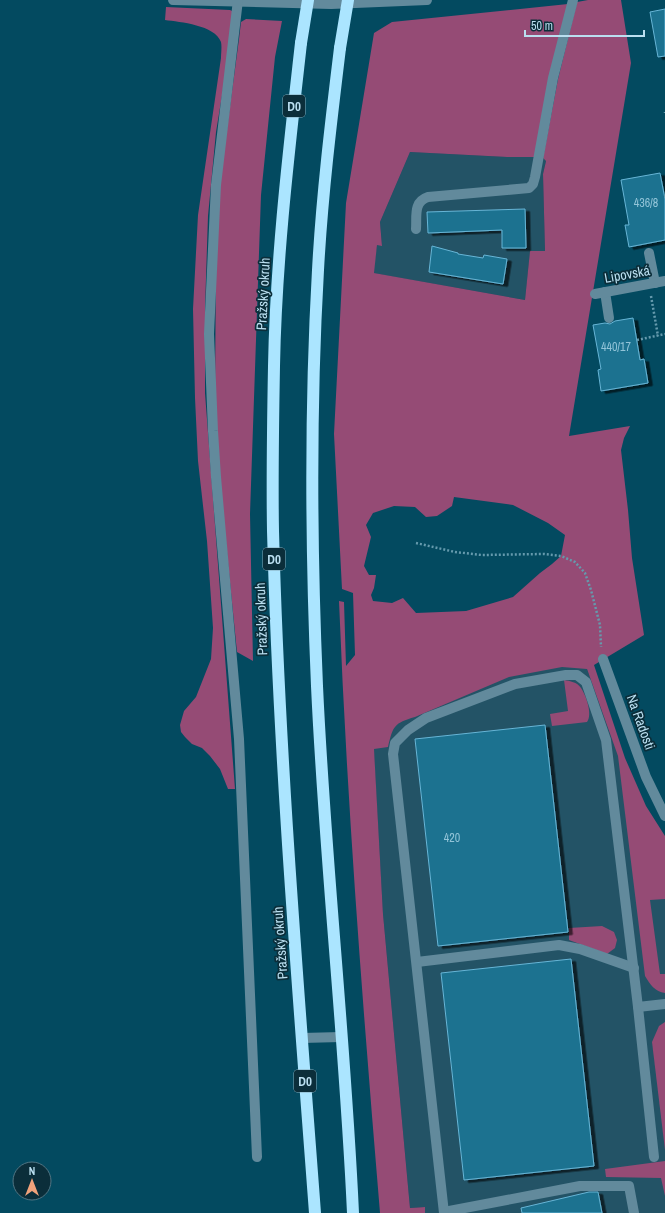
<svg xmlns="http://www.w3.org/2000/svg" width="665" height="1213" font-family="'Archivo Narrow',sans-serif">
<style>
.built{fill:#235366}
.green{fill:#954b75;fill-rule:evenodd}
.building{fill:#1c7290;stroke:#67b5d6;filter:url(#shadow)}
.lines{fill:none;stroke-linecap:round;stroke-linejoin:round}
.path{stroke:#659aad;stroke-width:2.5;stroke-dasharray:2 2;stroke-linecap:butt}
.minor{stroke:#628a9c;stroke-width:10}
.highway{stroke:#abe5ff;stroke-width:12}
.highway-bridge{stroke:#abe5ff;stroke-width:12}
.labels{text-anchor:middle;stroke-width:3.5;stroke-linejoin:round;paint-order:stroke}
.number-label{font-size:12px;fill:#92c4d8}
.shield{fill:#0b2e3a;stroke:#86aab9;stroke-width:1}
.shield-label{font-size:13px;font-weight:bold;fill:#badff0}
.street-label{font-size:14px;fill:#badff0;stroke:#0b2e3a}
</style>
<defs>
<filter id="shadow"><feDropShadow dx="4.5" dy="2.5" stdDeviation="0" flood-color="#0009"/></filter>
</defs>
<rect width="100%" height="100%" fill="#034a60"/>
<g class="built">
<polygon points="410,152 507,157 535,157 543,158 546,161 543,174 545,251 530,252 525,300 373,273 377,244 382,245 380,222"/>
<polygon points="557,595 647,818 665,847 665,1213 425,1213 424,1207 410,1208 383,914 373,736"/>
</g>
<g class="green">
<path d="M588,0H621L631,63L569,436L630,426L624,438L621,450L628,510L632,558L644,635L594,665L625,758L646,806L665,836V899L650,900L660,974H665V993C655,992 650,984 645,976L618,756L587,669L562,667L509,677L415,717C394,723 393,726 388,747L374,749L383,914L410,1208L425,1207V1213H380C363,1009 347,805 339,601L344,602L346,666L355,655L353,593L342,589L334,434L346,203L374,33L392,22L568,4L535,157H507L410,152L380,222L382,246L377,245L374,273L525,300L530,251H545L543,174L546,161L543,158L558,79L577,2ZM454,497L513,505L548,523L565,535L561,556L552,564L540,573L513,597L466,611L416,613L403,598L392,603L373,601L371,595L374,588L376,575H369L364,566L371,537L366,525L373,513L394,506L415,507L426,517L437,516L452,506Z"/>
<path d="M166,7L230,10L234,12L229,53L216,132L208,216L205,309V393L235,789H228L220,769L210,756L202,748L192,744L185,737L181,732L180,725L184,711L196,697L211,659L213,628L207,541L198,461L195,398L193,309L198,215L221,58C221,53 222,47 221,42C215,25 180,22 165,20Z"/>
<polygon points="246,19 282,21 275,57 261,195 250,514 253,661 237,652 219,472 215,399 216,250 219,189 239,39 241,22"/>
<path d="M564,680C570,681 577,682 581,688C586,695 593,715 587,722L552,726L550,714L568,711Z"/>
<polygon points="602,926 614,932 617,940 615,948 607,954 569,940 569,928"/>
<polygon points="665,1022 665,1150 652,1042 659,1026"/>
<polygon points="665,1161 665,1196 661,1178 606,1177 605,1169"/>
</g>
<g class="building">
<polygon points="665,9 665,56 658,57 650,12"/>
<polygon points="660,173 665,199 665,240 629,247 625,225 629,225 621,180"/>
<polygon points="525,209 526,248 502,248 502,230 428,233 427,212"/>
<polygon points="432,246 458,253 458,254 483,258 484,255 507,259 503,284 429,272"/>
<polygon points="633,318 640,360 644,359 648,383 601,391 598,370 601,369 593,325 605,323 610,324 615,321"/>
<polygon points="545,725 568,932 438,946 415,739"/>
<polygon points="571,959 594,1166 464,1180 441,973"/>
<polygon points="589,1192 598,1192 602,1213 522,1213 521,1208"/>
</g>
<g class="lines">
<g class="path">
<polyline points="665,112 665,113"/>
<polyline points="664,196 665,196"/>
<polyline points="651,296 658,336"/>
<polyline points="637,340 665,334"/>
<polyline points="416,543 455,552 482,555 544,554 561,556 575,562 585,573 591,590 600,625 601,647"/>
</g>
<g class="minor">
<polyline points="173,0 331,4 427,0"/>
<polyline points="238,0 216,185 209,334 213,431 216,477 239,739 257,1157"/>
<path d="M416,229C417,216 413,202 428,197L529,188L533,184L535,177L553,78L573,0"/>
<polyline points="649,253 655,283"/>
<polyline points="605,292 609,318"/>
<polyline points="595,294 665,281"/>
<polyline points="603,659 646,777 665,816"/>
<polyline points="417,962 559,945 580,949 634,968"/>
<polyline points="638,1007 654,1157"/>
<polyline points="302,1038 341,1037"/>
<polyline points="444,1212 580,1186 629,1186 634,1213"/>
<polyline points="444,1213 393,754 395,743 408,730 426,718 515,684 566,675 577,675 586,682 606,740 638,1007 665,1004"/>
</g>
<g class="highway">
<path d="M301,43C289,150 276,258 274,366C273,421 272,476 273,531C279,759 298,986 315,1213"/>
<path d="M340,48C331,122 322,196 318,270C310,409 311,548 317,686C325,862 345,1037 353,1213"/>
</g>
<g class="highway-bridge">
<polyline points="301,43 308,0"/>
<polyline points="340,48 348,0"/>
</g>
</g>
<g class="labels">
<g class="number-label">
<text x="646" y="207">436/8</text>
<text x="616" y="351">440/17</text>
<text x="452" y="842">420</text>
</g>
<g class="shield">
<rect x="283" y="95" width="22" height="22" rx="3"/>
<rect x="263" y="548" width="22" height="22" rx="3"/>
<rect x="294" y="1070" width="22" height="22" rx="3"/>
</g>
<g class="shield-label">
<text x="294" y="111">D0</text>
<text x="274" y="564">D0</text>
<text x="305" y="1086">D0</text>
</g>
<g class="street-label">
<text transform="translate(627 274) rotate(-10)" y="5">Lipovská</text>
<text transform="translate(263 294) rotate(-87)" y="5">Pražský okruh</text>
<text transform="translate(261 619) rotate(-92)" y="5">Pražský okruh</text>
<text transform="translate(641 722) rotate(70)" y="5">Na Radosti</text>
<text transform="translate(280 943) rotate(-94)" y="5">Pražský okruh</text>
</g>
</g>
<g transform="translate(32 1181)"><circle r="19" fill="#0b2e3a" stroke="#517583"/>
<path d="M0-3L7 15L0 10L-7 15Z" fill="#f1a27b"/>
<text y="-6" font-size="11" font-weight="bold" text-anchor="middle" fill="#badff0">N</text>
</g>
<path d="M525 30v6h119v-6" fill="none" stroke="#badff0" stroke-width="2"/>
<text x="531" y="30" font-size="12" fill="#badff0" stroke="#0b2e3a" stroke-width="3" paint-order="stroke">50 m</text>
</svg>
